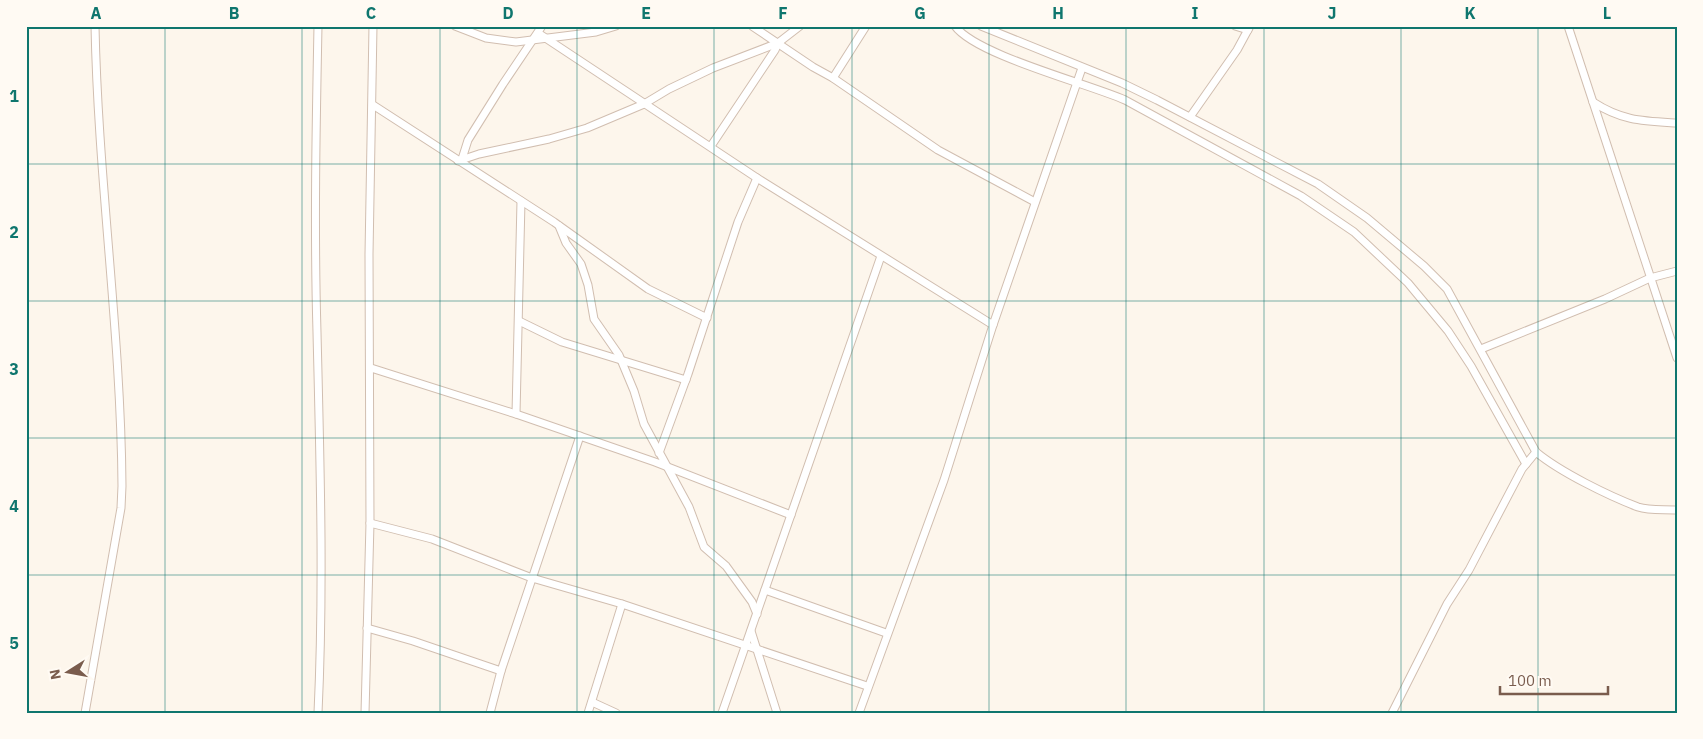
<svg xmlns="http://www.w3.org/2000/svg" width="1703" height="739" font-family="'IBM Plex Sans',sans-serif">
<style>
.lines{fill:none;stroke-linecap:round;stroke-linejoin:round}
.minor-casing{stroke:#d1beb0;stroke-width:9}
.minor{stroke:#fff;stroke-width:7}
.grid{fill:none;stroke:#0f766e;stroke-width:1;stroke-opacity:0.55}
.neatline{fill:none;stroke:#0f766e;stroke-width:2}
.grid-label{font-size:16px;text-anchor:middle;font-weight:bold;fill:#0f766e}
</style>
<rect width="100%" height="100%" fill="#fdf6ec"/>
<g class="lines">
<defs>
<g id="minor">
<path d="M318,26C316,128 314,230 317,332C320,459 324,586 318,713"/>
<polyline points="455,26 486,38 516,42 596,32 616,26"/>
<polyline points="752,26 813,67 833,78 938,150 1035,202"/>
<path d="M955,26C976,55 1086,83 1125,100L1301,196L1354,232L1408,283L1448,331L1471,366L1526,464"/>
<path d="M981,26L1122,83L1157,100L1318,184L1367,218L1424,266L1447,289L1536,452C1560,472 1609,496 1638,507C1650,511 1664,509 1677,510"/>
<polyline points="1235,26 1248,30"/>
<polyline points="1568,26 1677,358"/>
<polyline points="538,33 757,178 993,325"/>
<polyline points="833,78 866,26"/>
<path d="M1593,102C1622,121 1643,121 1677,123"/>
<polyline points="373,105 554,222 648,289 707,318"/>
<polyline points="1190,117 1237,50 1250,26"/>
<polyline points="711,146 775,50 778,43"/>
<polyline points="462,159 468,140 503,84 542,26"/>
<polyline points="458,161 479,154 549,139 587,128 644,104 669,89 713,68 778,43 800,26"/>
<polyline points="559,226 566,243 581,264 588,285 594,319 619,355 634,391 644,424 689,507 704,547 726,566 752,602 757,614"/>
<polyline points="519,321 562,342 686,380"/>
<polyline points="1481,349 1605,299 1650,278 1677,271"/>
<polyline points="371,368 516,414 655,462 791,515"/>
<polyline points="516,414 521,201"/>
<polyline points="659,453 688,374 738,222 757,178"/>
<polyline points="370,523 432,539 532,578 622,604 867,686"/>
<polyline points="765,590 886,633"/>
<polyline points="367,628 413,641 501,671"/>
<polyline points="751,631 777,713"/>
<polyline points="592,702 616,713"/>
<path d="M85,713L121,508L122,486C121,333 98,180 95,26"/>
<polyline points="365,713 370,523 369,254 373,26"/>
<polyline points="490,713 501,671 580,436"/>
<polyline points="588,713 622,604"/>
<polyline points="722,713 881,256"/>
<polyline points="859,713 944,480 993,325 1082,68"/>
<polyline points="1392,713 1447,604 1469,570 1522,469 1536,452"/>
</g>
</defs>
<use href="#minor" class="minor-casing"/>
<use href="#minor" class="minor"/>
</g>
<path class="grid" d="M165,26V713M302,26V713M440,26V713M577,26V713M714,26V713M852,26V713M989,26V713M1126,26V713M1264,26V713M1401,26V713M1538,26V713M26,164H1677M26,301H1677M26,438H1677M26,575H1677"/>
<rect width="1703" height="739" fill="none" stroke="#fffaf3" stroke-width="55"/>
<g transform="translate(68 672) rotate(259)" stroke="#fffaf3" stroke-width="4" paint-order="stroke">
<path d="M0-4L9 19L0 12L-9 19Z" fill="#7a5c4d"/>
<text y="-8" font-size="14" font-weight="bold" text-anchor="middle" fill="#7a5c4d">N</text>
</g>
<path d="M1500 686v8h108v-8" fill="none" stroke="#7a5c4d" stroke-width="2.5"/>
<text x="1508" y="686" font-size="15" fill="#7a5c4d" stroke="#fffaf3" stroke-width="4" paint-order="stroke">100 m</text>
<rect x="28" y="28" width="1648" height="684" class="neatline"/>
<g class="grid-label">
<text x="96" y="19">A</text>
<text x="234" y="19">B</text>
<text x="371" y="19">C</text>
<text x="508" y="19">D</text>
<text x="646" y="19">E</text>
<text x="783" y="19">F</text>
<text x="920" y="19">G</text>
<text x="1058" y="19">H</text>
<text x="1195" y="19">I</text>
<text x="1332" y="19">J</text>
<text x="1470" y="19">K</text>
<text x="1607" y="19">L</text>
<text x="14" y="102">1</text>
<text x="14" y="238">2</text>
<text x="14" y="375">3</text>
<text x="14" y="512">4</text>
<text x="14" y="649">5</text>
</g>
</svg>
